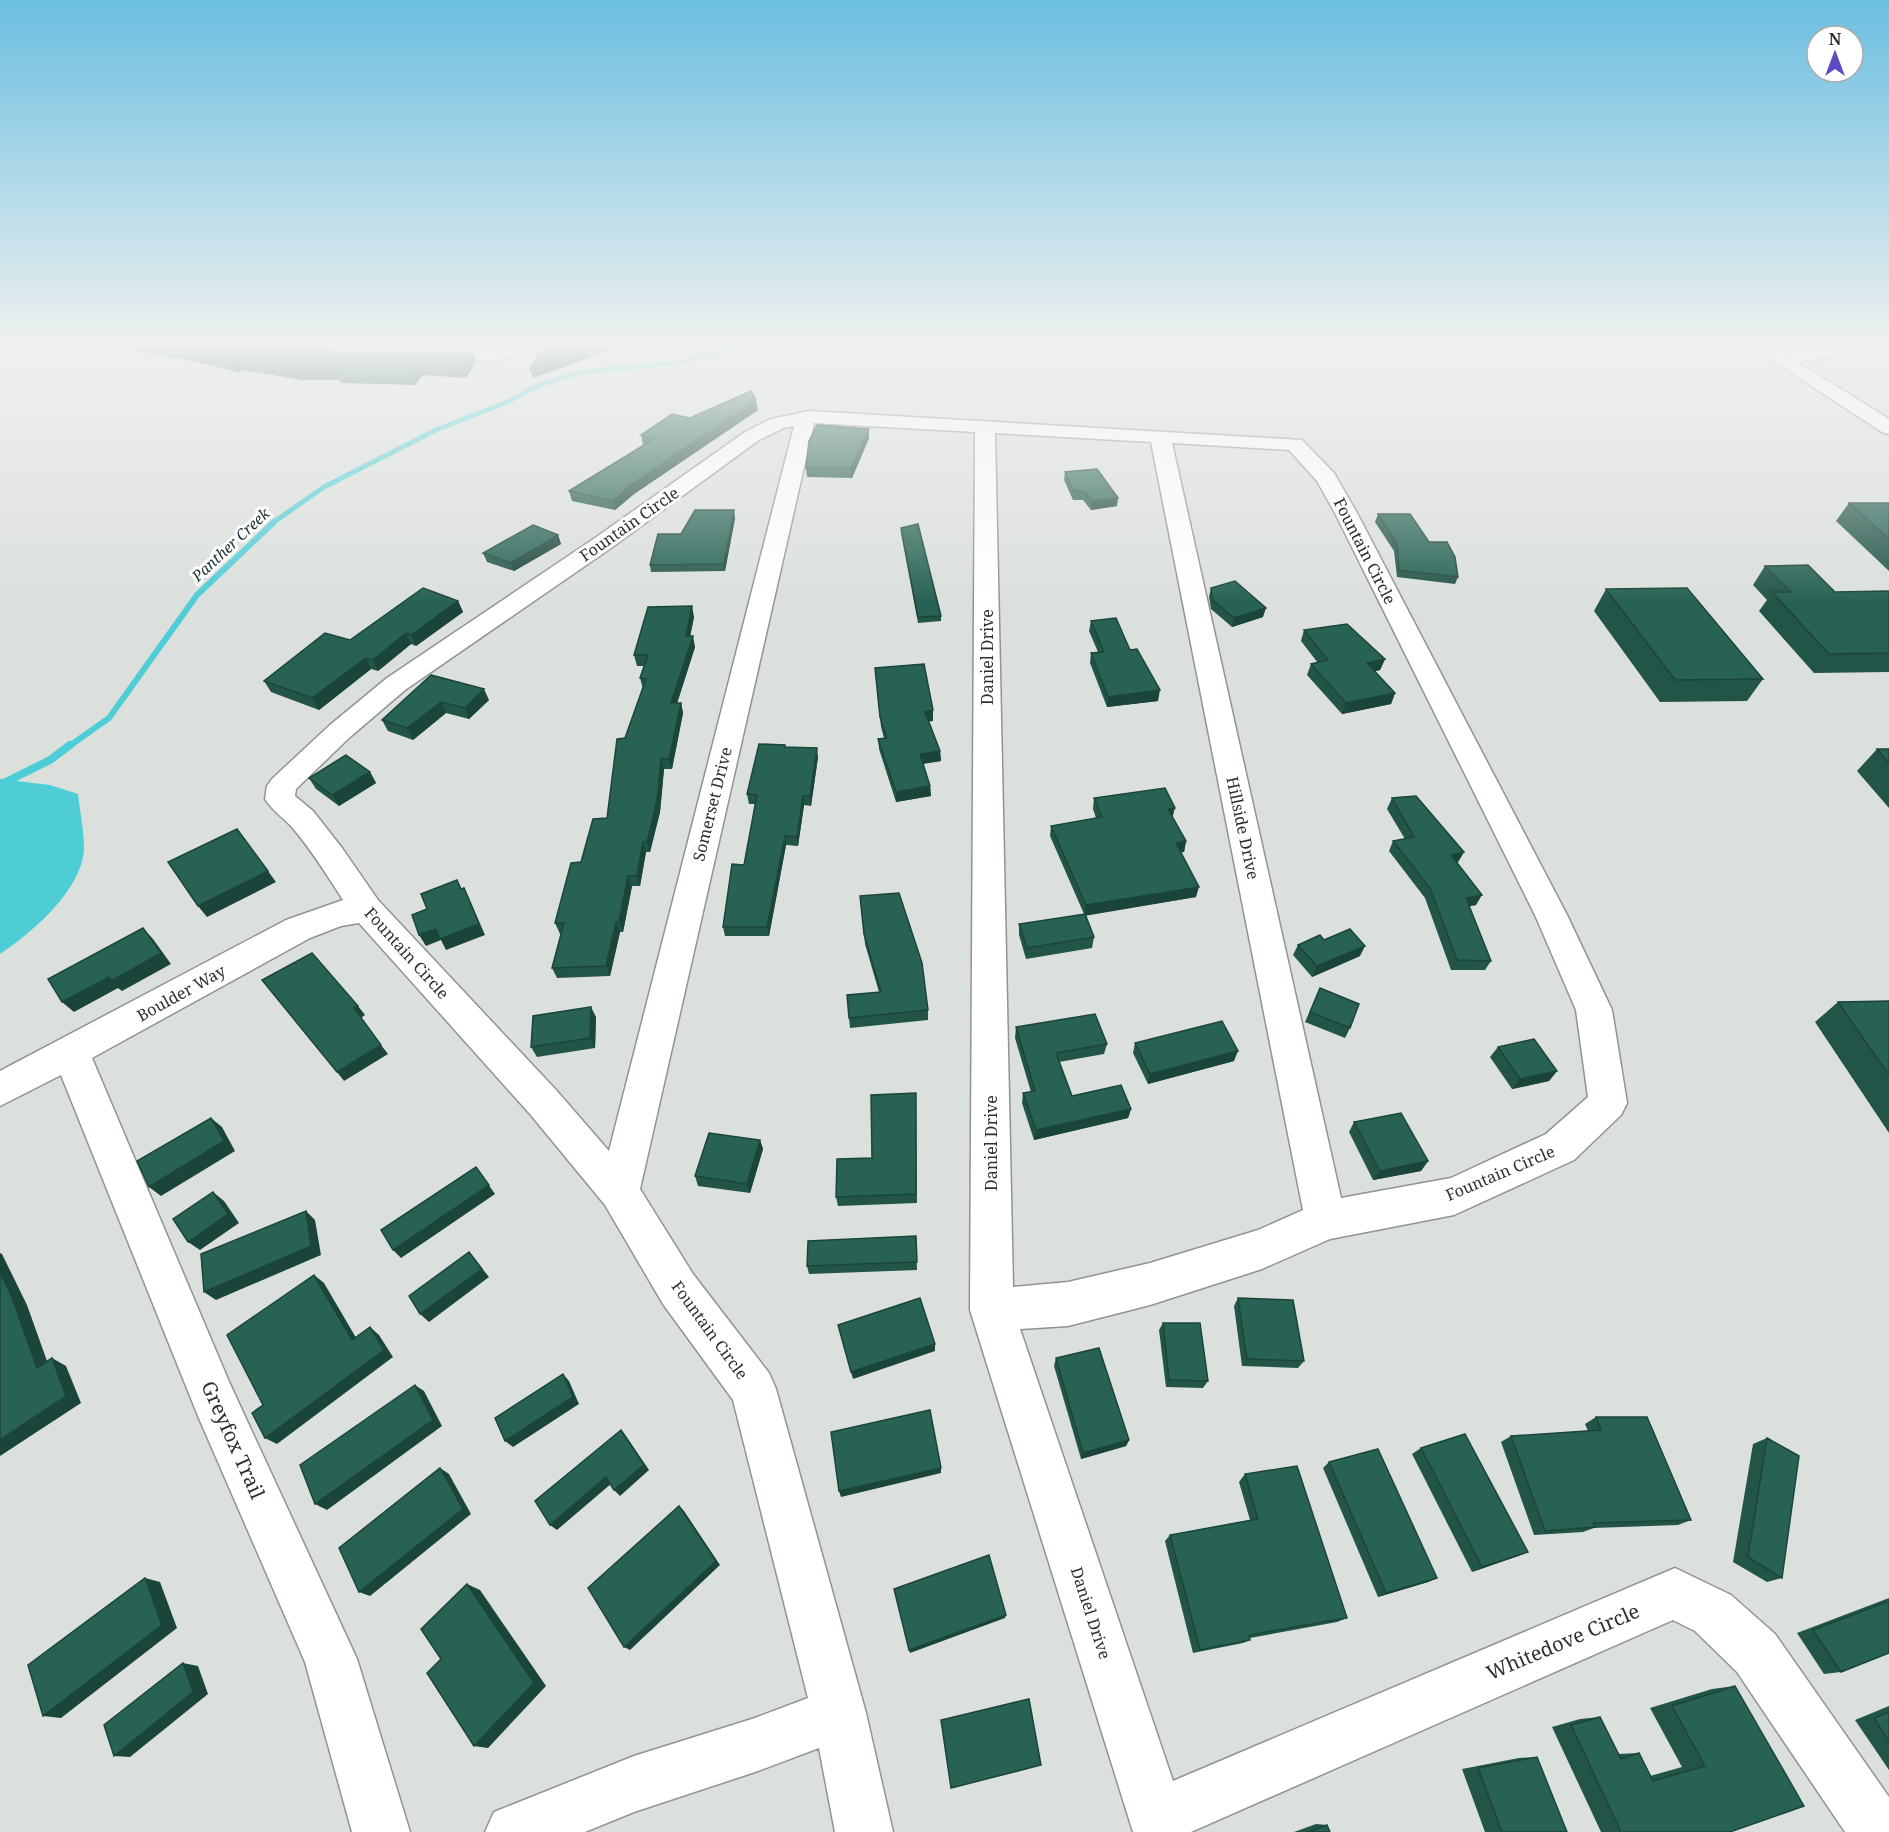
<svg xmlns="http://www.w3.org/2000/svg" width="1889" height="1832" font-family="'Noto Serif',serif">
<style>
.water{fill:#4fcdd7}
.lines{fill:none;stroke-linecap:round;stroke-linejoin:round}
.stream-far2{stroke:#4fcdd7;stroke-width:5}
.stream-far1{stroke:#4fcdd7;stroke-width:6}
.stream{stroke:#4fcdd7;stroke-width:8}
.minor-casing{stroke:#909491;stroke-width:3}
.major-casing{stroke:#909491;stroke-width:3}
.minor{fill:#fff;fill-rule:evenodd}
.major{fill:#fff;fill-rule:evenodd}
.wall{fill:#225448}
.shaded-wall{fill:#1b453b}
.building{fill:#276254;stroke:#1b453b;stroke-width:1.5}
.labels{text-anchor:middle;stroke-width:6;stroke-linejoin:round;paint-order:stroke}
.far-water-label{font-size:15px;font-style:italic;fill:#203638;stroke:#fff}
.street-label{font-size:16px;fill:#2e302e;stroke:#fff}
.near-street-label{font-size:20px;fill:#2e302e;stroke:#fff}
</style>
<rect width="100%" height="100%" fill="#dce0dc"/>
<path class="water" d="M0,779L50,785L78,794C80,812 84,831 84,849C82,890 32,933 0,954Z"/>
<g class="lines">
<polyline class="stream-far2" points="271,524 324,487 436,430 507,402 539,385 582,372 676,363 743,346"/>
<polyline class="stream-far1" points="68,747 109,718 197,595 274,522"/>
<polyline class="stream" points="0,785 50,760 70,745"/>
<defs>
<g id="minor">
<path d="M508,346H531C515,367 454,359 429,359L423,358L420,354L423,350L429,349H503Z"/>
<polygon points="1832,346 1876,346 1873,350 1867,351 1780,365 1774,364 1771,360 1774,356 1780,355"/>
<path d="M809,411L1302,440L1334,473L1357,513L1567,915L1612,1010L1627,1103L1621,1115L1574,1160L1454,1215L1330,1239L1262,1269L1150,1305L1068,1326L1020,1329L1173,1781L1675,1568L1731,1595L1775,1634L1889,1797V1832H1845L1737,1672L1695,1631L1673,1620L1191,1832H1133L970,1310L975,432L814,423L640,1189L693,1274L769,1373L776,1389L866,1713L893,1832H835L819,1748L755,1772L634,1812L585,1832H485L494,1812L634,1756L755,1718L808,1698L733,1400L663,1304L605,1205L530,1114L359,923L341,926L310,938L92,1058L230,1384L357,1659L410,1832H352L305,1662L198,1416L61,1075L0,1106V1071L286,920L343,900C327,875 311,849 291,826C282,817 272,810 265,799L267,786L272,779L330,725L387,678L595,538L745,432L771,419ZM794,426L609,1151L556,1090L378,900L342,848L313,811L295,796L296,789L350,737L405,690L611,548L759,440L784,428ZM995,433L1151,442L1303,1210L1258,1230L1150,1263L1068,1282L1013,1287ZM1172,443L1289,450L1317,481L1335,513L1535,915L1576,1010L1588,1097L1546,1134L1451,1178L1341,1198Z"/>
</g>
<polygon id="major" points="1750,346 1772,346 1889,419 1889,434 1882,432"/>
</defs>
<use href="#minor" class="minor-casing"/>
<use href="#major" class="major-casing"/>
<use href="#minor" class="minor"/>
<use href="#major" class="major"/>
</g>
<g class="wall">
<polygon points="115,346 301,346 343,353 473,352 476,361 466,378 423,375 415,385 341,383 340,380 302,380 243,370 238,372 178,358 175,359"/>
<polygon points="339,346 486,346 347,348"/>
<polygon points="758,410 634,494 615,510 572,501 569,491 643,445 641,435 690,418"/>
<polygon points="869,429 869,438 852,478 807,477 806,468"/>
<polygon points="1065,472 1117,506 1091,510 1083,500 1073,500 1064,480"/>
<polygon points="1849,503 1889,503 1889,571 1836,521"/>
<polygon points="1378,514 1429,542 1458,577 1455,584 1397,577 1394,551 1375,522"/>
<polygon points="735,518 725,571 651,572 650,565 681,534"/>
<polygon points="901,528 941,616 941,621 918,623 901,533"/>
<polygon points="558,535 561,544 514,571 487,562 483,553"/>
<polygon points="1765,566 1835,592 1889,591 1889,672 1814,673 1759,611 1767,600 1753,585"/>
<polygon points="1211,588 1263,617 1232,627 1211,609 1209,597"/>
<polygon points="1606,589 1763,679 1747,701 1660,702 1594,611"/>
<polygon points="458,601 463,612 416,646 411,644 378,671 371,669 319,710 271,692 264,681 350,640"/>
<polygon points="694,617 690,636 695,647 677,703 681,703 683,713 672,769 664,769 660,812 650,852 646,852 640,886 632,886 623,932 620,932 610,976 557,978 552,968 561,933 560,934 555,923 581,862 607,818 625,738 643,689 640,678 644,666 637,666 634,655"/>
<polygon points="1091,621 1158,701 1107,707 1090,663 1091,653 1098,652 1089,631"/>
<polygon points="1304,630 1385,659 1380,670 1375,671 1395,693 1391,704 1342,714 1307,675 1311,664 1318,663 1301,641"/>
<polygon points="431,675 489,700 469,719 446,713 413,740 388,731 382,720"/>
<polygon points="876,678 933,710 933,721 929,721 940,751 941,761 923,764 930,786 931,796 896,802 879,749 878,739 884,738 881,727"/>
<polygon points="785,745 785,747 818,757 811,806 804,805 798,846 786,845 769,936 725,936 723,927 744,865 755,804 749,804 747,794"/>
<polygon points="1877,749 1889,749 1889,808 1857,771"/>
<polygon points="370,772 376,783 339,806 316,789 309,778"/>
<polygon points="1094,798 1173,818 1186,841 1184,852 1181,852 1196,897 1086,915 1094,937 1092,948 1026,959 1019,935 1019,924 1084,914 1050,836 1051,826 1096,818 1093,809"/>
<polygon points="1392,798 1464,852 1458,862 1457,862 1476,905 1469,906 1491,961 1485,970 1451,970 1425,898 1389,851 1393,841 1405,839 1387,809"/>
<polygon points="860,896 928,1010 928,1020 850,1028 849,1018 879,992 865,944"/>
<polygon points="1324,940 1360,956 1312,977 1293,955 1298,945"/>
<polygon points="1320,988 1350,1028 1345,1038 1305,1022"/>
<polygon points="1889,1001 1889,1133 1815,1022 1838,1002"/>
<polygon points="596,1017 595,1048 537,1057 531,1047"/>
<polygon points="1016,1027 1107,1044 1104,1054 1059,1062 1072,1096 1131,1109 1128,1118 1034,1140 1022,1103 1023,1093 1031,1092 1015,1038"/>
<polygon points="1135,1043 1234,1061 1148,1084 1133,1053"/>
<polygon points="1498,1047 1557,1071 1549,1081 1512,1089 1490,1057"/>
<polygon points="916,1103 917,1203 838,1206 836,1197 872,1158"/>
<polygon points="1354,1122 1428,1161 1421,1171 1373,1180 1349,1132"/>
<polygon points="760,1140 763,1149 750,1193 698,1186 695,1176"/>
<polygon points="916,1236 917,1270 809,1274 807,1266"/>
<polygon points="1238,1298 1304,1361 1298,1368 1242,1366 1234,1306"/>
<polygon points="1163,1323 1208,1381 1203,1388 1166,1387 1159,1330"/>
<polygon points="1056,1358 1129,1440 1126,1446 1081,1459 1054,1366"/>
<polygon points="1596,1417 1691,1520 1678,1525 1594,1528 1583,1532 1534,1535 1501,1442 1511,1436 1588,1431 1585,1424"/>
<polygon points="1767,1438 1782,1578 1767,1582 1733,1562 1753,1444"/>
<polygon points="1421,1448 1518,1556 1472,1572 1412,1454"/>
<polygon points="1329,1462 1437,1578 1428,1582 1378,1597 1323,1468"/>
<polygon points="1245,1474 1347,1618 1337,1622 1250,1638 1250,1640 1243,1643 1193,1653 1165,1541 1170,1535 1250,1520 1239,1482"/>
<polygon points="1889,1598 1889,1653 1841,1672 1824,1674 1797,1633"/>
<polygon points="1735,1686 1730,1832 1601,1832 1552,1727 1580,1719 1600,1717 1618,1754 1639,1753 1650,1776 1682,1767 1650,1708 1712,1689"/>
<polygon points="1889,1706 1889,1770 1855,1720"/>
<polygon points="1537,1757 1567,1832 1485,1832 1462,1769 1519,1758"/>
<polygon points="1316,1824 1327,1825 1330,1832 1294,1832"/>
</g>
<g class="shaded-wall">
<polygon points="595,346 622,346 533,378 530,369"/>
<polygon points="173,348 178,358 175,359 170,350"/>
<polygon points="473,352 476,361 466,378 463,369"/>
<polygon points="238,360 243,370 238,372 233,363"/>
<polygon points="419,365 423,375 415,385 412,375"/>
<polygon points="756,400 758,410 634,494 615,510 613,501 632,484"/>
<polygon points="869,429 869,438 852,478 851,468"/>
<polygon points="1118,498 1117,506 1091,510 1092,501"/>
<polygon points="734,510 735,518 725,571 724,564"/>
<polygon points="558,535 561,544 514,571 511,563"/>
<polygon points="458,601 463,612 416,646 411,635"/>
<polygon points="692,606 694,617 688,647 686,636"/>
<polygon points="1266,608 1263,617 1232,627 1234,618"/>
<polygon points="406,633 411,644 378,671 373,660"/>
<polygon points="693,636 695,647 674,713 671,703"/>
<polygon points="366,658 371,669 319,710 312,698"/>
<polygon points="1385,659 1380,670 1363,674 1367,663"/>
<polygon points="484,689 489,700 469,719 465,708"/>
<polygon points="1160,690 1158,701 1107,707 1108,697"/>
<polygon points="1395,693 1391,704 1342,714 1346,703"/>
<polygon points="441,702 446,713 413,740 407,728"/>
<polygon points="681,703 683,713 672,769 669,759"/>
<polygon points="933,710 933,721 926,722 925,712"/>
<polygon points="817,748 818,757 811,806 810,796"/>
<polygon points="940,751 941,761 920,764 920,754"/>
<polygon points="661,759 664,769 660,812 650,852 647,842"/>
<polygon points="370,772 376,783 339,806 332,795"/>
<polygon points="930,786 931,796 896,802 896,792"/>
<polygon points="803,796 804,805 798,846 797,837"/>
<polygon points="1175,808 1172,819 1168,809"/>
<polygon points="785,836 786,845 769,936 767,927"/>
<polygon points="1186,841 1184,852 1174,854 1176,843"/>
<polygon points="643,842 646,852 640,886 637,876"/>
<polygon points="1464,852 1458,862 1446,865 1451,855"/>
<polygon points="268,871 276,882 207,917 198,906"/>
<polygon points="628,876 632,886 623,932 619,922"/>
<polygon points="1199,887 1196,897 1084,916 1086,905"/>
<polygon points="464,888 469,898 485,935 446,950 441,940 426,946 419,935 436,929"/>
<polygon points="1482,895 1476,905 1460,908 1466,898"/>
<polygon points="616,922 620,932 610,976 606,966"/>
<polygon points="143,928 153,939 171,964 122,991 118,988 74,1012 62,1002"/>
<polygon points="1365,946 1360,956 1312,977 1317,966"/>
<polygon points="358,1006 365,1015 361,1018 354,1008"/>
<polygon points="591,1007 596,1017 595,1048 590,1038"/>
<polygon points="381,1045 388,1054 344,1081 337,1072"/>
<polygon points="1238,1051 1234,1061 1148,1084 1150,1074"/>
<polygon points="1557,1071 1549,1081 1512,1089 1520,1079"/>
<polygon points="1131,1109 1128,1118 1034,1140 1036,1130"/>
<polygon points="211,1118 222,1127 235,1151 161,1196 149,1187"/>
<polygon points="760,1140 763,1149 750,1193 747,1184"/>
<polygon points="1428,1161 1421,1171 1373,1180 1380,1171"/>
<polygon points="476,1167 495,1194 401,1258 393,1250"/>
<polygon points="213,1192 224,1201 239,1223 200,1250 188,1242"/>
<polygon points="306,1211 315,1220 321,1255 216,1300 204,1292"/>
<polygon points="469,1252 489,1277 429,1322 420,1314"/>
<polygon points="0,1253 2,1254 27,1305 52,1375 37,1368 0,1272"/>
<polygon points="314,1275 324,1283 362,1348 352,1340"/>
<polygon points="370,1327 379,1335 393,1357 277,1444 265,1438"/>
<polygon points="935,1344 935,1351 853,1379 851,1372"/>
<polygon points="52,1358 66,1366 81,1403 0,1456 0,1440"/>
<polygon points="563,1374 569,1381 579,1404 513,1447 505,1441"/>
<polygon points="415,1385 424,1391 442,1426 327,1510 315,1504"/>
<polygon points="621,1430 626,1436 649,1470 620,1496 614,1490"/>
<polygon points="1129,1440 1126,1446 1081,1459 1083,1453"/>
<polygon points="440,1468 449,1474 471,1514 370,1596 359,1592"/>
<polygon points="941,1468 941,1473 841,1497 839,1491"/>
<polygon points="606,1477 612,1483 557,1530 550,1525"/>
<polygon points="679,1506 684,1511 720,1565 630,1650 624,1647"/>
<polygon points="1528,1552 1518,1556 1472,1572 1482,1567"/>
<polygon points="145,1578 160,1582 177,1628 61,1718 43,1716"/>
<polygon points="1437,1578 1428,1582 1378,1597 1386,1593"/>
<polygon points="467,1584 480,1590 546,1686 488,1748 474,1746"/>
<polygon points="1006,1615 1005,1618 910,1653 909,1650"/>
<polygon points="183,1663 198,1666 208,1694 130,1757 114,1756"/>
</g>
<g class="building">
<polygon points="153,346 301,346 343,353 473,352 463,369 419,365 412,375 337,373 339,370 297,370 238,360 233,363 173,348 170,350"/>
<polygon points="544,346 595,346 530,369"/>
<polygon points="751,391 756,400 632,484 613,501 569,491 654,439 641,435 672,414 690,418"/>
<polygon points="817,425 869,429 851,468 806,468 809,441"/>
<polygon points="1097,469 1118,498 1092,501 1084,491 1074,491 1065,472"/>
<polygon points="1849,503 1889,503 1889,539"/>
<polygon points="695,510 734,510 724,564 650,565 658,534 681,534"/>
<polygon points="1378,514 1410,514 1429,542 1447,542 1455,557 1458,577 1399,570 1397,544"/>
<polygon points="918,524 941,616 918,617 901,528"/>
<polygon points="533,525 558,535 511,563 483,553"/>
<polygon points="1808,565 1835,592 1889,591 1889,653 1829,654 1772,592 1791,592 1765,566"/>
<polygon points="1235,581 1266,608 1234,618 1213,600 1211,588"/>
<polygon points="423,588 458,601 411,635 406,633 373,660 366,658 312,698 264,681 325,633 350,640"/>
<polygon points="1687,588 1763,679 1675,680 1606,589"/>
<polygon points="692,606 686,636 693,636 671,703 681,703 669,759 661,759 657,801 647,842 643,842 637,876 628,876 619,922 616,922 606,966 552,968 564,923 555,923 571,863 581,862 593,819 607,818 617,739 625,738 646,679 640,678 648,655 634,655 648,607"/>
<polygon points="1116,618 1130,650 1137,649 1160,690 1108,697 1091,653 1104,652 1091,621"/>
<polygon points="1347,624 1385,659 1367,663 1395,693 1346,703 1311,664 1328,660 1304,630"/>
<polygon points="924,664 933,710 925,712 940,751 920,754 930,786 896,792 878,739 887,738 880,717 875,668"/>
<polygon points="431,675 484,689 465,708 441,702 407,728 382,720"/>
<polygon points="759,744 785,745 785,747 817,748 810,796 803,796 797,837 785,836 767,927 723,927 732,864 744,865 757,795 747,794"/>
<polygon points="1877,749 1889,749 1889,763"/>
<polygon points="346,755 370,772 332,795 309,778"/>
<polygon points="1165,788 1175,808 1168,809 1186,841 1176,843 1199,887 1086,905 1051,826 1102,817 1094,798"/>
<polygon points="1416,796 1464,852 1451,855 1482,895 1466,898 1491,961 1457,960 1430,888 1393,841 1414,837 1392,798"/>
<polygon points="237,829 268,871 198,906 168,862"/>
<polygon points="457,880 461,889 464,888 479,924 440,939 436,929 419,935 412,915 427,909 421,894"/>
<polygon points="899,893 922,963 928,1010 849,1018 847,995 881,992 864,934 860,896"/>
<polygon points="1085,914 1094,937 1027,948 1019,924"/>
<polygon points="143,928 161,953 111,981 109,977 62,1002 48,979"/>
<polygon points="1350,929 1365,946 1317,966 1298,945 1320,935 1324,940"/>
<polygon points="312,953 358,1006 354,1008 381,1045 337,1072 262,980"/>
<polygon points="1320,988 1359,1004 1350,1028 1310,1012"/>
<polygon points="1889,1001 1889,1075 1838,1002"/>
<polygon points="591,1007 590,1038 531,1047 533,1016"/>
<polygon points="1095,1014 1107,1044 1056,1053 1072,1096 1121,1085 1131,1109 1036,1130 1023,1093 1035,1091 1016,1027"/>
<polygon points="1222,1021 1238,1051 1150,1074 1135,1043"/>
<polygon points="1534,1039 1557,1071 1520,1079 1498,1047"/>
<polygon points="916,1093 916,1194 836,1197 837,1159 872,1158 871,1095"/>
<polygon points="1401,1113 1428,1161 1380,1171 1354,1122"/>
<polygon points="211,1118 224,1141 149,1187 137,1161"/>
<polygon points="709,1133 760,1140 747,1184 695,1176"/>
<polygon points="476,1167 489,1185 393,1250 381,1230"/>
<polygon points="213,1192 228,1214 188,1242 173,1219"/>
<polygon points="306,1211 311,1246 204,1292 201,1254"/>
<polygon points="916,1236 917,1262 807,1266 808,1241"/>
<polygon points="469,1252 482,1269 420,1314 409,1296"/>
<polygon points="0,1272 12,1297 37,1368 52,1358 66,1396 0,1440"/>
<polygon points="314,1275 352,1340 370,1327 384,1350 265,1438 252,1413 263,1405 227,1335"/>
<polygon points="920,1298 935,1344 851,1372 838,1325"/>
<polygon points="1238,1298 1293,1300 1304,1361 1247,1359"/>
<polygon points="1163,1323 1200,1323 1208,1381 1169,1380"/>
<polygon points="1099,1348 1129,1440 1083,1453 1056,1358"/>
<polygon points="563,1374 573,1397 505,1441 495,1418"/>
<polygon points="415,1385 433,1420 315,1504 300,1465"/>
<polygon points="930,1410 941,1468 839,1491 831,1432"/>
<polygon points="1596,1417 1647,1417 1691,1520 1593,1523 1595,1527 1545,1531 1511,1436 1601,1430"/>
<polygon points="621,1430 644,1465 614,1490 606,1477 550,1525 535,1501"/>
<polygon points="1465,1434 1528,1552 1482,1567 1421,1448"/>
<polygon points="1767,1438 1799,1456 1782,1578 1748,1557"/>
<polygon points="1378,1449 1437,1578 1386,1593 1329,1462"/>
<polygon points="1297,1466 1347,1618 1249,1635 1250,1640 1200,1650 1170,1535 1258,1519 1245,1474"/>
<polygon points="440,1468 463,1509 359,1592 339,1548"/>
<polygon points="679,1506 716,1561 624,1647 588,1588"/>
<polygon points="989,1555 1006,1615 909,1650 894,1589"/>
<polygon points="145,1578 162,1625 43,1716 28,1665"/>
<polygon points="467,1584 534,1683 474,1746 427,1673 441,1659 421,1629"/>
<polygon points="1889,1601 1889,1653 1841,1672 1813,1630"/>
<polygon points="183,1663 193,1692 114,1756 104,1725"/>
<polygon points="1735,1686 1804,1806 1730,1832 1621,1832 1571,1725 1600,1717 1621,1759 1639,1753 1653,1781 1705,1766 1672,1706"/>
<polygon points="1029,1699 1041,1765 951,1788 941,1720"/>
<polygon points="1889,1712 1889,1741 1874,1718"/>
<polygon points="1537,1757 1567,1832 1502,1832 1478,1768"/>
<polygon points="1327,1825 1330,1832 1309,1832"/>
</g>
<linearGradient id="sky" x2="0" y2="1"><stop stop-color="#6bbee1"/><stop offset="0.57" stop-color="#eff1ef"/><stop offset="1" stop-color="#eff1ef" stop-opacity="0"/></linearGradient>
<rect width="1889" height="603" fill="url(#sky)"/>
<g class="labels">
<g class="far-water-label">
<text transform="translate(231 545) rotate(-43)" y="5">Panther Creek</text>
</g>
<g class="street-label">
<text transform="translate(629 524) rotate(-35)" y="6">Fountain Circle</text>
<text transform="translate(1365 551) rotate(63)" y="6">Fountain Circle</text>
<text transform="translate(987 657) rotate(-90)" y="6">Daniel Drive</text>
<text transform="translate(712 804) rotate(-76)" y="6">Somerset Drive</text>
<text transform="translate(1243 828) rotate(78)" y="6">Hillside Drive</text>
<text transform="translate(407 953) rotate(48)" y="6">Fountain Circle</text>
<text transform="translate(181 993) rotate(-29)" y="6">Boulder Way</text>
<text transform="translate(991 1143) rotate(-90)" y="6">Daniel Drive</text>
<text transform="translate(1500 1173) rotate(-23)" y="6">Fountain Circle</text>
<text transform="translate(710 1330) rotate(54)" y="6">Fountain Circle</text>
<text transform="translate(1091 1613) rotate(72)" y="6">Daniel Drive</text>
</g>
<g class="near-street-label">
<text transform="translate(233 1440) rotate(66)" y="7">Greyfox Trail</text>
<text transform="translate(1563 1642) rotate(-23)" y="7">Whitedove Circle</text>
</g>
</g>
<g transform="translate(1835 54)"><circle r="28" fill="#ffffff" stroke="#abacab" stroke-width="1.5"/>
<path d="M0-4.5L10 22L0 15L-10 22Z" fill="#5c4cc4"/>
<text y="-9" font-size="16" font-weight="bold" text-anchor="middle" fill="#2e302e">N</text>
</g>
</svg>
